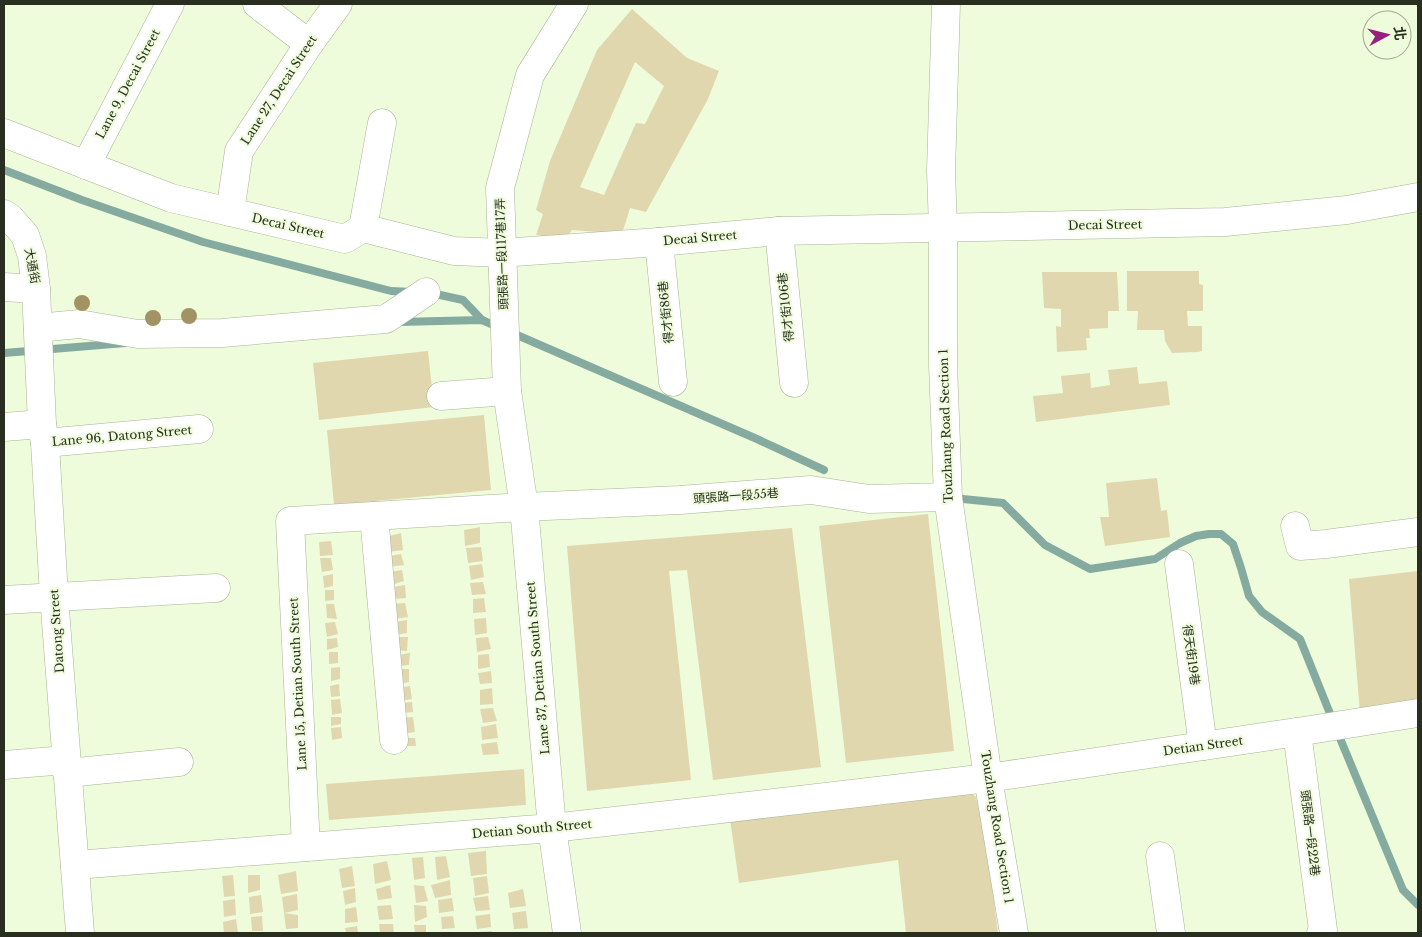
<svg xmlns="http://www.w3.org/2000/svg" width="1422" height="937" font-family="'Libre Baskerville','Noto Sans TC',serif">
<style>
.lines{fill:none;stroke-linecap:round;stroke-linejoin:round}
.stream{stroke:#85aba1;stroke-width:8}
.building{fill:#e1d7af;fill-rule:evenodd}
.minor-casing{stroke:#a7b495;stroke-width:29}
.minor{stroke:#fff;stroke-width:28}
.tree{fill:#a29264}
.labels{text-anchor:middle;stroke-width:4;stroke-linejoin:round;paint-order:stroke}
.street-label{font-size:12px;fill:#292e21;stroke:#eefcdb}
</style>
<rect width="100%" height="100%" fill="#eefcdb"/>
<g class="lines">
<g class="stream">
<polyline points="4,170 82,200 203,242 391,291 412,292"/>
<polyline points="431,293 463,300 482,320"/>
<polyline points="398,322 482,320 500,328"/>
<polyline points="510,332 757,439 824,470"/>
<polyline points="4,353 125,343"/>
<polyline points="953,498 1003,503 1045,545 1090,569 1155,559 1180,543 1196,536 1209,534 1221,534 1233,544 1241,568 1249,596 1262,612 1300,639 1333,721"/>
<polyline points="1337,731 1403,890 1418,905"/>
</g>
</g>
<g class="building">
<path d="M632,9L687,58L719,71L708,99L646,212L630,208L622,234L572,230L565,239L536,235L543,214L536,210L550,161L597,50ZM635,62L664,86L645,124L636,123L604,195L580,187Z"/>
<polygon points="1127,271 1199,271 1199,284 1203,285 1203,311 1187,311 1188,326 1202,326 1202,351 1198,352 1172,353 1165,341 1164,330 1137,330 1138,311 1127,311"/>
<polygon points="1042,272 1117,272 1119,311 1108,311 1108,328 1089,329 1090,338 1086,338 1087,350 1057,352 1056,326 1061,327 1061,309 1044,308"/>
<polygon points="428,351 434,407 319,420 313,363"/>
<polygon points="1137,367 1139,384 1167,381 1170,405 1036,422 1033,396 1063,393 1061,376 1090,373 1091,388 1110,385 1108,370"/>
<polygon points="484,415 491,490 334,505 327,430"/>
<polygon points="1157,478 1161,511 1167,510 1170,537 1105,546 1100,517 1109,517 1106,483"/>
<polygon points="928,514 954,751 846,763 819,526"/>
<polygon points="480,527 480,543 465,546 464,530"/>
<polygon points="792,528 821,767 713,780 687,570 669,571 691,780 587,791 567,546"/>
<polygon points="401,533 403,550 388,552 385,537"/>
<polygon points="331,541 333,555 320,556 319,542"/>
<polygon points="481,547 483,561 468,563 466,548"/>
<polygon points="401,554 404,565 389,567 389,556"/>
<polygon points="320,558 331,558 333,570 322,572"/>
<polygon points="482,564 484,577 471,580 469,566"/>
<polygon points="402,570 404,581 391,585 390,572"/>
<polygon points="1418,571 1418,703 1360,713 1349,579"/>
<polygon points="333,574 333,586 324,588 323,576"/>
<polygon points="483,582 486,594 472,595 470,583"/>
<polygon points="405,585 406,598 394,599 393,587"/>
<polygon points="325,590 334,590 334,600 325,601"/>
<polygon points="484,598 486,612 473,613 473,599"/>
<polygon points="405,603 408,617 394,619 393,604"/>
<polygon points="326,604 334,604 337,619 327,618"/>
<polygon points="486,618 487,633 475,635 474,619"/>
<polygon points="407,620 407,633 396,635 396,622"/>
<polygon points="335,622 338,634 327,637 325,623"/>
<polygon points="396,637 408,637 407,651 396,650"/>
<polygon points="488,637 491,649 477,652 476,638"/>
<polygon points="337,638 338,647 327,650 327,639"/>
<polygon points="329,652 338,652 338,663 329,664"/>
<polygon points="410,653 409,665 398,666 397,655"/>
<polygon points="489,654 490,667 478,669 478,655"/>
<polygon points="340,667 340,679 331,681 331,668"/>
<polygon points="399,669 409,669 409,682 398,684"/>
<polygon points="491,671 492,683 480,684 478,673"/>
<polygon points="339,684 340,696 331,697 330,686"/>
<polygon points="410,686 412,699 400,701 398,688"/>
<polygon points="492,688 493,704 480,705 480,690"/>
<polygon points="340,699 342,713 332,715 331,700"/>
<polygon points="412,702 413,712 402,713 401,703"/>
<polygon points="493,708 497,721 483,723 480,709"/>
<polygon points="331,717 341,717 341,724 331,726"/>
<polygon points="413,717 415,732 403,734 401,718"/>
<polygon points="496,724 498,738 482,740 481,727"/>
<polygon points="341,727 342,738 332,740 331,728"/>
<polygon points="404,738 415,738 416,746 404,746"/>
<polygon points="497,742 499,754 483,755 481,744"/>
<polygon points="524,769 526,805 329,820 326,784"/>
<polygon points="959,784 976,797 987,847 998,933 906,933 898,860 739,883 730,819"/>
<polygon points="486,851 487,874 471,876 468,853"/>
<polygon points="446,856 450,877 437,880 435,857"/>
<polygon points="423,857 425,878 414,880 412,858"/>
<polygon points="387,861 391,880 375,884 373,864"/>
<polygon points="352,866 355,886 342,888 339,869"/>
<polygon points="296,871 298,891 281,894 278,875"/>
<polygon points="233,875 235,896 224,897 222,876"/>
<polygon points="248,875 260,875 260,890 248,893"/>
<polygon points="487,876 489,893 475,896 473,878"/>
<polygon points="450,880 451,895 435,898 431,885"/>
<polygon points="390,885 392,898 378,900 376,889"/>
<polygon points="414,885 424,886 428,901 416,903"/>
<polygon points="355,888 356,902 345,905 343,891"/>
<polygon points="523,889 526,906 510,908 508,893"/>
<polygon points="297,894 298,910 284,913 282,897"/>
<polygon points="261,895 263,912 250,914 249,897"/>
<polygon points="488,896 490,910 476,911 473,898"/>
<polygon points="452,898 454,911 439,913 438,900"/>
<polygon points="235,899 236,915 224,917 223,901"/>
<polygon points="391,905 393,919 379,920 377,906"/>
<polygon points="414,905 426,906 427,917 415,922"/>
<polygon points="356,907 358,922 345,923 345,909"/>
<polygon points="526,911 528,928 514,929 512,913"/>
<polygon points="284,913 298,915 298,928 286,929"/>
<polygon points="490,914 491,927 477,929 475,916"/>
<polygon points="262,916 263,931 252,931 251,917"/>
<polygon points="453,916 455,928 442,929 441,917"/>
<polygon points="236,919 238,933 224,933 223,922"/>
<polygon points="379,924 393,924 394,933 380,933"/>
<polygon points="414,925 426,925 426,932 415,933"/>
<polygon points="357,926 358,933 346,933 345,928"/>
<polygon points="492,931 492,933 478,933 478,932"/>
</g>
<g class="lines">
<defs>
<g id="minor">
<polyline points="257,4 309,44"/>
<polyline points="946,4 941,171 943,228 943,365 948,497 988,778 1014,933"/>
<polyline points="4,133 171,198 345,239 363,228 454,251 502,253 659,242 779,231 1225,222 1347,210 1418,197"/>
<polyline points="86,165 170,4"/>
<polyline points="230,212 239,151 309,44 338,4"/>
<polyline points="4,214 10,218 25,235 32,256 36,289 42,424 45,443 54,596 80,933"/>
<polyline points="363,228 382,123"/>
<polyline points="779,231 794,383"/>
<polyline points="659,242 673,382"/>
<polyline points="4,287 36,289"/>
<polyline points="38,328 79,324 138,334 222,333 386,319 426,292"/>
<polyline points="441,396 507,391"/>
<polyline points="4,427 42,424"/>
<polyline points="45,443 199,429"/>
<polyline points="374,516 394,740"/>
<polyline points="1295,526 1300,546 1326,544 1418,532"/>
<polyline points="1179,564 1203,746"/>
<polyline points="4,600 216,588"/>
<polyline points="1297,732 1323,930 1321,933"/>
<polyline points="4,765 66,760"/>
<polyline points="67,773 179,762"/>
<polyline points="306,847 290,521 524,507 680,500 811,490 869,499 948,497"/>
<polyline points="1160,856 1171,933"/>
<polyline points="75,865 552,828 704,811 988,778 1297,732 1418,713"/>
<polyline points="567,933 552,828 524,507 507,391 500,188 530,75 574,4"/>
</g>
</defs>
<use href="#minor" class="minor-casing"/>
<use href="#minor" class="minor"/>
</g>
<g class="tree">
<circle cx="82" cy="303" r="8"/>
<circle cx="189" cy="316" r="8"/>
<circle cx="153" cy="318" r="8"/>
</g>
<g class="labels">
<g class="street-label">
<text transform="translate(128 84) rotate(-62)" y="4">Lane 9, Decai Street</text>
<text transform="translate(279 90) rotate(-57)" y="4">Lane 27, Decai Street</text>
<text transform="translate(1105 225) rotate(-1)" y="4">Decai Street</text>
<text transform="translate(288 226) rotate(13)" y="4">Decai Street</text>
<text transform="translate(700 238) rotate(-5)" y="4">Decai Street</text>
<text transform="translate(502 254) rotate(-92)" y="4">頭張路一段117巷17弄</text>
<text transform="translate(32 266) rotate(79)" y="4">大通街</text>
<text transform="translate(786 307) rotate(-96)" y="4">得才街106巷</text>
<text transform="translate(666 312) rotate(-96)" y="4">得才街86巷</text>
<text transform="translate(946 426) rotate(-92)" y="4">Touzhang Road Section 1</text>
<text transform="translate(122 436) rotate(-5)" y="4">Lane 96, Datong Street</text>
<text transform="translate(736 496) rotate(-4)" y="4">頭張路一段55巷</text>
<text transform="translate(57 631) rotate(-94)" y="4">Datong Street</text>
<text transform="translate(1191 655) rotate(82)" y="4">得天街19巷</text>
<text transform="translate(538 668) rotate(-95)" y="4">Lane 37, Detian South Street</text>
<text transform="translate(298 684) rotate(-93)" y="4">Lane 15, Detian South Street</text>
<text transform="translate(1203 746) rotate(-8)" y="4">Detian Street</text>
<text transform="translate(997 827) rotate(81)" y="4">Touzhang Road Section 1</text>
<text transform="translate(532 829) rotate(-5)" y="4">Detian South Street</text>
<text transform="translate(1310 833) rotate(83)" y="4">頭張路一段22巷</text>
</g>
</g>
<rect width="1422" height="937" fill="none" stroke="#292e21" stroke-width="10"/>
<g transform="translate(1387 35) rotate(83)"><circle r="24" fill="#eefcdb" stroke="#9faa91"/>
<path d="M0-4L9 19L0 12L-9 19Z" fill="#96207d"/>
<text y="-8" font-size="14" font-weight="bold" text-anchor="middle" fill="#292e21">北</text>
</g>
</svg>
